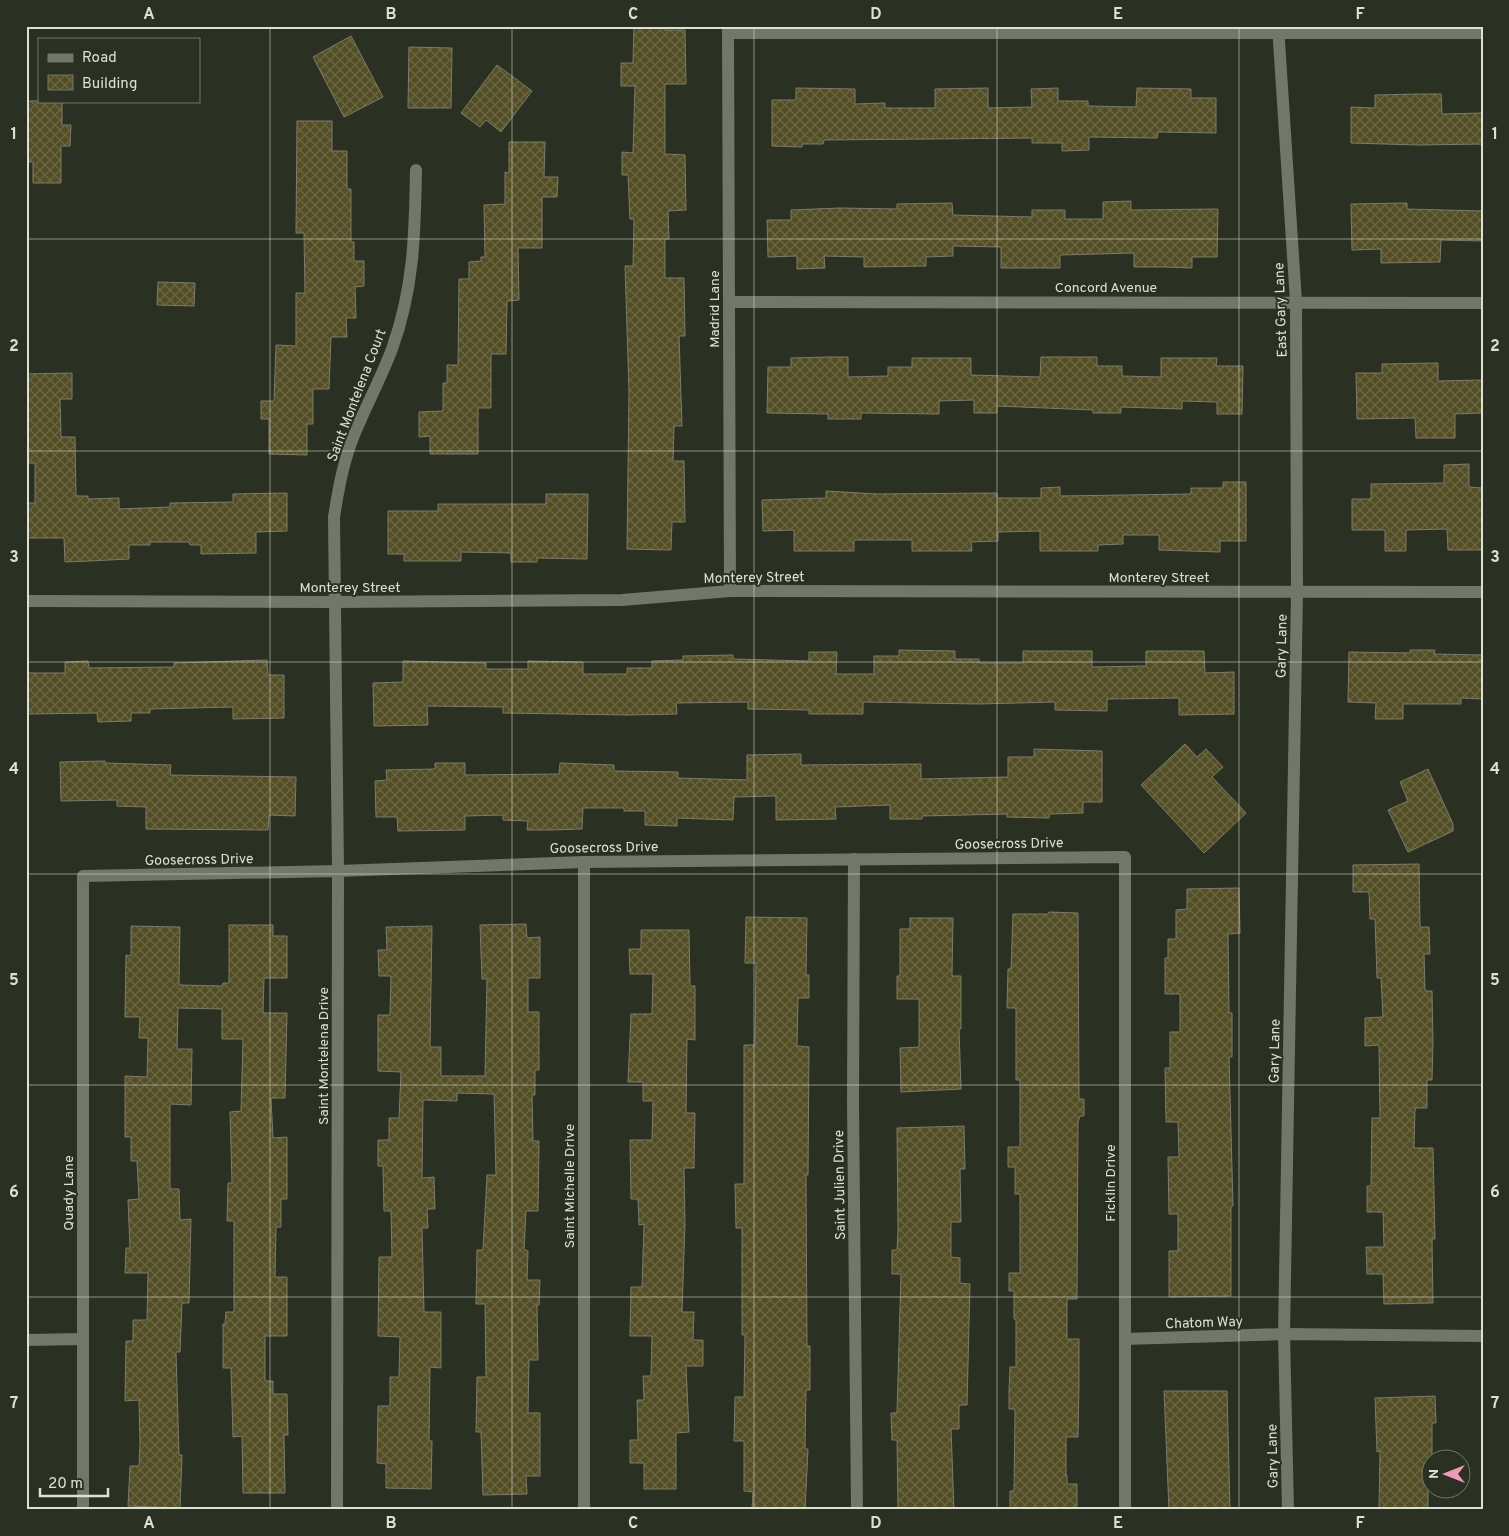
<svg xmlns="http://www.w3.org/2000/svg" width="1509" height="1536" font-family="Overpass,sans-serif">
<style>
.building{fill:url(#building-cross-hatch);stroke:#7e7b69}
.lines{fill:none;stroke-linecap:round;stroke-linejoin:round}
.minor{stroke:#717868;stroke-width:12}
.grid{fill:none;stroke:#dce0d7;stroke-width:1;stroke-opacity:0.55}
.labels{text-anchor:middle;stroke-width:4;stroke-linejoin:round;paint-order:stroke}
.street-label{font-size:14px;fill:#dce0d7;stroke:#2b3122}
.neatline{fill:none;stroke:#dce0d7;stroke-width:2}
.grid-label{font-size:16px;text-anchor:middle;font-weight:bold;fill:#dce0d7}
</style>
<defs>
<pattern id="building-cross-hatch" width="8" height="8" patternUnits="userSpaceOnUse" patternTransform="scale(1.25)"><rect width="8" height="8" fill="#534e25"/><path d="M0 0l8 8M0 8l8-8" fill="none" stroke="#6b6744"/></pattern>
</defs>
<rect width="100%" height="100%" fill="#2b3122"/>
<g class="building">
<polygon points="634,26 664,26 664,30 685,30 686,84 665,84 665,154 685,155 686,210 668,211 669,239 665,239 665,278 684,278 685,336 679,336 682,426 674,426 673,461 684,461 685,522 672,522 671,550 627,549 629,392 625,266 633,266 634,219 630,219 628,175 622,175 622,152 633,153 635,86 621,86 621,63 633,63"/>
<polygon points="351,36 383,97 344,117 313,57"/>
<polygon points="409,47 452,48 451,108 408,108"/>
<polygon points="497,65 532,91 501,132 486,120 480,127 461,113"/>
<polygon points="796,88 855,89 855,104 885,103 885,108 935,108 935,89 988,88 988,108 1032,107 1031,89 1058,88 1058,101 1088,101 1088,106 1136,107 1137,88 1191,89 1191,98 1216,98 1216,133 1158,132 1157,138 1089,137 1089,150 1062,151 1062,143 1032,143 1032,138 824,140 823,144 802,144 802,147 772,146 772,100 796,100"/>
<polygon points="1418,94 1441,94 1442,114 1483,113 1483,144 1419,145 1351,143 1351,107 1375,108 1375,95"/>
<polygon points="26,101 62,101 62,125 71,125 70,146 61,146 61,183 33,183 33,162 27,162"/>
<polygon points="297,121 332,121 332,151 347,151 347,189 351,189 351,242 354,242 354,261 364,261 364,286 355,287 356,318 346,318 347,337 331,337 329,389 313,389 313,424 307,424 307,455 269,454 269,419 261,419 261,401 274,401 276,345 296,346 296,293 305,293 304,233 296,233"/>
<polygon points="509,142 545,142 544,177 558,177 557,197 542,197 542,248 518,248 519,300 507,301 506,354 491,354 491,408 478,408 478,454 430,454 430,436 419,437 419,412 443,411 443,383 447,383 447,365 458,365 459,279 469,279 469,262 481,261 481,257 485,257 484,205 505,204 505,172 509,173"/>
<polygon points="1131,201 1131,210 1218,209 1217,257 1192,257 1192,268 1166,267 1134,267 1134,253 1060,255 1060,268 1001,268 1001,247 953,246 953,256 926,257 926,266 864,267 864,257 824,256 825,268 797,269 797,256 768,257 767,220 791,220 791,210 840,208 897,209 897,204 952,203 953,215 1032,217 1032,210 1065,210 1065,219 1103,219 1103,202"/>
<polygon points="1407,203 1407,209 1483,211 1483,241 1441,240 1440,262 1381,263 1381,249 1352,250 1351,204"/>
<polygon points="158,282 195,283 194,306 157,305"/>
<polygon points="827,357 848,357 848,377 888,376 888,367 912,367 912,358 971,358 971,375 1040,377 1041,357 1097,357 1097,366 1122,366 1122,376 1161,377 1161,358 1217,358 1216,366 1243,366 1242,414 1217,414 1217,402 1182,401 1182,409 1121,407 1121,413 1093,413 1093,410 997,406 997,413 974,413 974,400 939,401 939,414 861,413 861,419 828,419 828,414 767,413 768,367 791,367 791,358"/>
<polygon points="1438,363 1438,381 1483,380 1483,413 1455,414 1455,438 1416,438 1415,418 1357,419 1356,373 1382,373 1382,364"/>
<polygon points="72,373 72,399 60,399 61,437 75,437 76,496 88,496 88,499 119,498 119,509 170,507 170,503 233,502 233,494 287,493 287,531 256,532 256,553 201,554 201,545 190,545 189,542 150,542 150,545 129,545 129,559 89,561 65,562 64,538 26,538 26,503 35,503 35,463 26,463 26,374"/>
<polygon points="1469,464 1469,487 1483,488 1483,550 1448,550 1447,529 1406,530 1406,551 1385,551 1385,530 1352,530 1352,499 1371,499 1371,484 1444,483 1444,465"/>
<polygon points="1223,482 1246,482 1246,541 1220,541 1220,552 1159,550 1159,535 1123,535 1123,544 1098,545 1098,551 1040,551 1040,531 998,532 998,541 971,542 972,551 912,551 912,540 854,540 854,551 794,551 794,530 763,531 762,500 826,498 826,491 877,494 997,493 997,498 1041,498 1041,488 1060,487 1060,496 1191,494 1191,488 1223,488"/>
<polygon points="546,494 588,494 587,559 537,558 537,562 511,562 511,553 461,552 461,561 404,561 404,554 388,554 388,511 438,511 438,504 546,504"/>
<polygon points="899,650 955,651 955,659 979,659 979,663 1023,663 1023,651 1092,651 1092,667 1146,666 1146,651 1204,651 1205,673 1234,672 1234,714 1179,715 1179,698 1107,699 1107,711 1055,710 1055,702 979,704 863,702 863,714 809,714 809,710 748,709 748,702 676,703 677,714 628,715 503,713 503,707 427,706 428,725 374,726 373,683 403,682 403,661 486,663 486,669 528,669 528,661 583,662 583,674 627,674 627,668 652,668 652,661 683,660 683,656 733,655 733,659 809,661 809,652 837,652 836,674 874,674 874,656 899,656"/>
<polygon points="1410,650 1435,650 1434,654 1483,655 1483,699 1461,698 1461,704 1403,704 1403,719 1375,719 1376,703 1348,702 1349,652 1410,653"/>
<polygon points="267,660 268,675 284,675 284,718 233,719 233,707 150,709 150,713 131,713 131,721 98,722 97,713 26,714 26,673 65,673 65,662 88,661 89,668 174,667 174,663"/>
<polygon points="1185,744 1197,757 1206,749 1223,767 1212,777 1246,813 1204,853 1141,785"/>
<polygon points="1034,749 1102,751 1102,802 1083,802 1083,813 1049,814 1049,818 1007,817 1007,814 922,816 922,819 890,819 890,805 835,807 836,819 776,820 776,796 734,797 733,820 677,818 677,826 645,825 645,811 624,811 624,808 583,808 582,829 551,830 527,830 528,821 503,820 503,815 465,816 465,830 398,831 397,817 376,817 375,781 387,780 386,770 435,769 435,763 465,763 465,775 559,774 560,763 614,765 614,771 678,772 678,778 747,780 747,755 801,754 801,765 921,764 921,779 1008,777 1008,757 1034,757"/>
<polygon points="105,761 105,763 171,765 170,775 296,777 295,816 269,815 268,830 146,829 146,807 117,806 117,800 61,801 60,762"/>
<polygon points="1428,769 1453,824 1453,831 1408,852 1388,810 1408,801 1400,782"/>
<polygon points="1419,864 1420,927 1429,927 1430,954 1424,954 1425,991 1432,991 1433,1044 1432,1080 1427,1080 1427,1108 1415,1108 1414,1148 1433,1148 1435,1239 1432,1239 1433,1303 1384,1304 1383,1274 1367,1274 1366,1247 1384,1247 1383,1212 1367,1212 1367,1186 1371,1186 1372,1118 1380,1118 1379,1045 1365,1046 1365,1018 1383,1017 1381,978 1377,978 1375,919 1370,919 1369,892 1353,892 1353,865"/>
<polygon points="1239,888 1240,933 1228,934 1229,1013 1232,1013 1232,1057 1229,1057 1233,1206 1231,1206 1231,1296 1169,1297 1169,1251 1178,1251 1178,1214 1169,1214 1168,1157 1179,1157 1178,1122 1166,1122 1165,1068 1170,1068 1170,1032 1180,1032 1180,994 1165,994 1165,958 1168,958 1168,939 1176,939 1176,910 1187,909 1187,889"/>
<polygon points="1049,912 1078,913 1079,1099 1084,1099 1084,1116 1080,1116 1078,1122 1077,1299 1067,1299 1067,1339 1079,1339 1079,1385 1078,1437 1066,1437 1066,1475 1067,1475 1067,1484 1077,1484 1077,1509 1010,1509 1010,1491 1014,1491 1015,1409 1009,1409 1009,1391 1010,1367 1016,1367 1016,1319 1014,1319 1014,1291 1009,1291 1009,1273 1020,1273 1020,1194 1015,1194 1015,1167 1008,1167 1008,1147 1020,1147 1020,1080 1016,1080 1016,1008 1007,1008 1008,969 1011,969 1013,914 1048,914"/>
<polygon points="746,917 807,918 806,975 809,975 809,998 798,998 797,1046 809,1047 808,1175 806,1175 807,1346 810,1346 810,1390 806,1390 805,1449 808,1449 805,1510 752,1510 753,1492 744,1491 744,1441 734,1441 735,1397 744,1397 745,1335 742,1335 742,1228 736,1228 735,1184 744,1184 744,1045 755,1045 756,963 745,963"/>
<polygon points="910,918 953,918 952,976 961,976 961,1029 959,1029 961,1089 901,1092 900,1048 919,1047 919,999 897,999 897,976 900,976 900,929 910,929"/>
<polygon points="526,924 527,938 540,937 540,978 528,978 528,1012 539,1012 539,1070 535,1070 535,1095 532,1095 533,1141 539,1141 538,1211 526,1211 524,1250 528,1251 527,1280 540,1280 539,1305 537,1305 538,1360 529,1360 528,1413 540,1413 540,1476 526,1476 527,1494 483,1495 481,1432 476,1432 477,1377 486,1377 485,1304 476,1304 477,1250 483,1250 487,1175 496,1175 494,1094 457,1093 457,1101 423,1100 422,1178 434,1177 435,1209 427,1209 428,1228 422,1228 424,1312 441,1312 441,1368 430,1367 429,1441 432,1441 431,1489 386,1488 386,1464 377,1463 378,1406 390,1406 390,1377 399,1377 400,1337 378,1336 379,1257 392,1257 391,1211 384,1211 383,1166 378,1166 378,1140 389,1140 389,1118 399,1118 401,1072 378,1071 378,1015 390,1015 391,976 379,976 378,950 387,950 386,927 432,926 430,1047 441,1047 441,1076 485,1076 487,979 482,979 480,925"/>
<polygon points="229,925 273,925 273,936 287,936 287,978 264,978 263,1013 287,1013 285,1098 271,1098 273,1138 287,1137 287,1199 281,1199 281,1227 276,1227 275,1277 287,1277 287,1336 265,1336 265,1381 273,1381 273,1394 287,1394 288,1435 284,1435 285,1493 243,1493 242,1436 233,1437 231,1368 223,1368 223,1324 225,1324 226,1312 234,1312 234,1221 227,1221 228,1183 232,1183 230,1112 241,1111 243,1039 222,1039 222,1009 178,1008 177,1049 192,1049 191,1105 170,1104 170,1189 179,1189 180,1220 191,1219 189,1303 182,1303 180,1352 176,1352 179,1455 182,1455 180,1508 128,1506 130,1466 139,1466 140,1443 139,1400 125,1401 126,1341 133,1341 133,1320 147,1320 148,1273 125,1273 126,1248 130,1248 128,1200 139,1199 137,1161 131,1161 131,1137 125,1137 125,1076 147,1077 148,1038 139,1038 140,1017 125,1017 126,955 131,956 131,926 180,927 179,985 222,986 223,983 229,983"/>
<polygon points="641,930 689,930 690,986 695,986 695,1040 687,1039 686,1113 695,1113 694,1168 684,1168 685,1223 682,1312 694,1312 693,1340 703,1340 703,1366 686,1366 689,1432 676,1433 676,1489 644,1489 644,1463 630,1463 630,1440 638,1440 637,1400 644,1400 643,1376 651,1376 652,1336 630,1336 631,1287 642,1287 644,1224 639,1225 638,1199 631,1199 630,1140 652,1140 653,1101 643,1101 643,1082 628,1082 631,1014 652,1014 653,974 630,974 629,949 641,949"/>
<polygon points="964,1126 965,1169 960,1169 961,1222 951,1222 951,1257 960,1258 960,1283 970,1284 967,1405 959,1405 959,1429 951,1429 954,1510 898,1510 897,1440 892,1440 891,1413 897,1413 901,1274 892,1274 892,1250 897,1250 898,1231 897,1128"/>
<polygon points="1164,1391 1227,1391 1230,1510 1169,1510"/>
<polygon points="1435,1396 1436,1423 1432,1423 1432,1488 1428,1488 1428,1510 1379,1510 1380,1451 1377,1452 1375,1398"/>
</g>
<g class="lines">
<g class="minor">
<polyline points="728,26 730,591"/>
<polyline points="1278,26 1296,302 1297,593 1284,1334 1288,1510"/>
<polyline points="728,33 1483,33"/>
<polyline points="729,302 1483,303"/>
<polyline points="26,601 334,602 622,600 730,591 1483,592"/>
<polyline points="854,859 853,1103 857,1510"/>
<polyline points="584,862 584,1510"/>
<polyline points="1125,1339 1284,1334 1483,1336"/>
<polyline points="26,1340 83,1339"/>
<polyline points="83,1510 83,876 338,871 584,862 1125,857 1125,1510"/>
<path d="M337,1510L338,871L334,517C338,492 342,468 351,443C363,411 380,381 392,349C414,288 415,233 416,170"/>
</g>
</g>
<path class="grid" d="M270,26V1510M512,26V1510M754,26V1510M997,26V1510M1239,26V1510M26,239H1483M26,451H1483M26,662H1483M26,874H1483M26,1085H1483M26,1297H1483"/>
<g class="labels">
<g class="street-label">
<text x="1106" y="292">Concord Avenue</text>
<text transform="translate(714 309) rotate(-90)" y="5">Madrid Lane</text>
<text transform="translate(1280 310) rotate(-92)" y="5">East Gary Lane</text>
<text transform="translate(356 395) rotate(-69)" y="5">Saint Montelena Court</text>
<text transform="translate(754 577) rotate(-1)" y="5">Monterey Street</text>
<text x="1159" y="582">Monterey Street</text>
<text x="350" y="592">Monterey Street</text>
<text transform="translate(1281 646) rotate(-89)" y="5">Gary Lane</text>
<text transform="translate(1009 843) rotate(-1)" y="5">Goosecross Drive</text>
<text transform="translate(604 847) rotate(-1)" y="5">Goosecross Drive</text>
<text transform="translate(199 859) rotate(-1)" y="5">Goosecross Drive</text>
<text transform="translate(1274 1051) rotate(-89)" y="5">Gary Lane</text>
<text transform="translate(323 1056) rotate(-90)" y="5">Saint Montelena Drive</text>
<text transform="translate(1110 1183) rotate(-90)" y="5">Ficklin Drive</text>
<text transform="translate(839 1185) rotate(-91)" y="5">Saint Julien Drive</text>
<text transform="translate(569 1186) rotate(-90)" y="5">Saint Michelle Drive</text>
<text transform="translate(68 1193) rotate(-90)" y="5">Quady Lane</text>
<text transform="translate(1204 1322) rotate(-2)" y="5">Chatom Way</text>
<text transform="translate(1272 1456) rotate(-91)" y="5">Gary Lane</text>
</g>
</g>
<rect width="1509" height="1536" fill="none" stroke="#2b3122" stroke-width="55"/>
<rect x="38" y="38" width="162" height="65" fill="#2b3122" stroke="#72776a"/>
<rect x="48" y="54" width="25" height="8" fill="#717868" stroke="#72776a"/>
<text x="82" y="62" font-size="15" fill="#dce0d7">Road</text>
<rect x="48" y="75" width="25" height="15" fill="url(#building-cross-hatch)" stroke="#72776a"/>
<text x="82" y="88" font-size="15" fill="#dce0d7">Building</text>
<g transform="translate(1446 1474) rotate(270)"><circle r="24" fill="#2b3122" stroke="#72776a"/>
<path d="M0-4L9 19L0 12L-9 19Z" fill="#ef9ab8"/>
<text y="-8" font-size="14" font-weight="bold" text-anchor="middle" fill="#dce0d7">N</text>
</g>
<path d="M40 1488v8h68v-8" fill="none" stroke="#dce0d7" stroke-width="2.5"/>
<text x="48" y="1488" font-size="15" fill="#dce0d7" stroke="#2b3122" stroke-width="4" paint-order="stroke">20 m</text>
<rect x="28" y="28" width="1454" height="1480" class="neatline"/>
<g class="grid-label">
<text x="149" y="19">A</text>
<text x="391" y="19">B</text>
<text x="633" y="19">C</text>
<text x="876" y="19">D</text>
<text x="1118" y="19">E</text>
<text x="1360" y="19">F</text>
<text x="14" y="139">1</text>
<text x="1495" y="139">1</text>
<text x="14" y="351">2</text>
<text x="1495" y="351">2</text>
<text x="14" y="562">3</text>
<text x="1495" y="562">3</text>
<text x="14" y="774">4</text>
<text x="1495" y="774">4</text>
<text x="14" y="985">5</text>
<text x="1495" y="985">5</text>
<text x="14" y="1197">6</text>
<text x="1495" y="1197">6</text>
<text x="14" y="1408">7</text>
<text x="1495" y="1408">7</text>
<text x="149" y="1528">A</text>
<text x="391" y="1528">B</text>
<text x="633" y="1528">C</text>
<text x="876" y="1528">D</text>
<text x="1118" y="1528">E</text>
<text x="1360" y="1528">F</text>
</g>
</svg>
